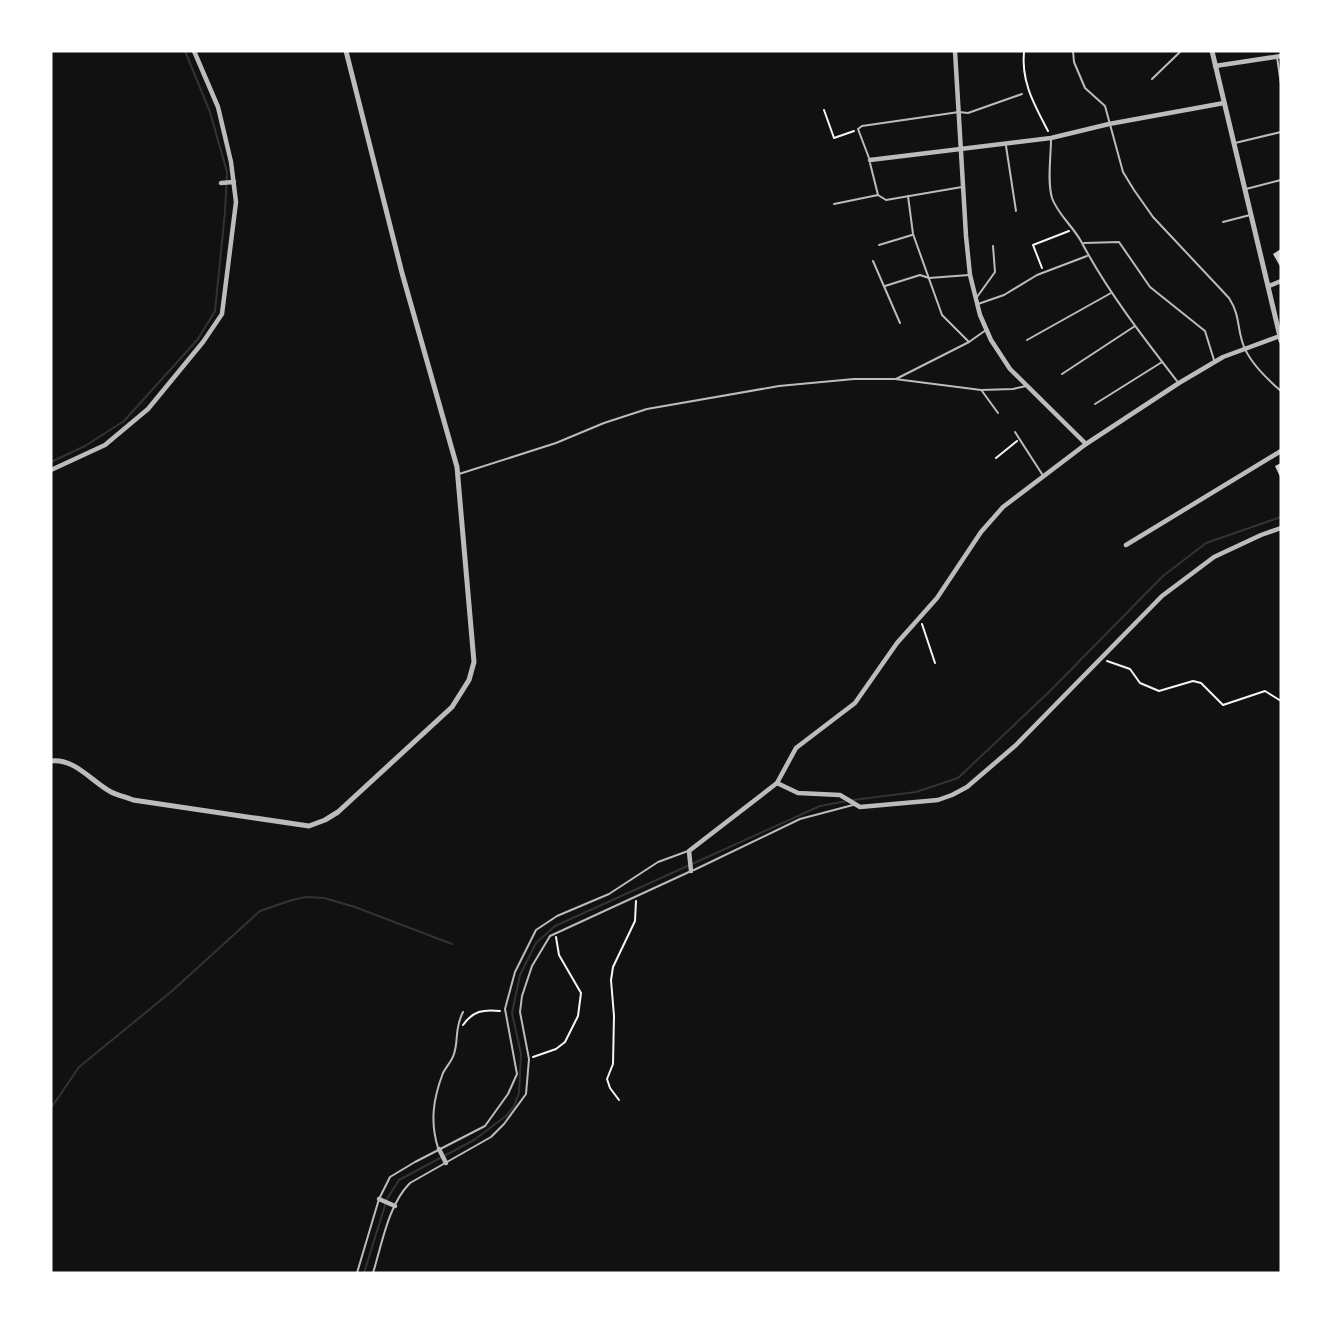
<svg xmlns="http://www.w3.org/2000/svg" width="1332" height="1324" font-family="Jost,sans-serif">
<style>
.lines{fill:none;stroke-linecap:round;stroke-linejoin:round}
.stream{stroke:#333;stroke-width:2}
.building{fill:#d3d3d3}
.path{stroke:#f5f5f5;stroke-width:2}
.service{stroke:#bcbcbc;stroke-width:2}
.minor{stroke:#bcbcbc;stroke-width:4.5}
.tertiary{stroke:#bcbcbc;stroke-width:5}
</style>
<rect width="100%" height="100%" fill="#111"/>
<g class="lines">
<g class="stream">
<polyline points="51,462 85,446 124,421 198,339 215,311 225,212 227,172 210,112 185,51"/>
<polyline points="853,800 916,792 958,778 1050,691 1163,576 1206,543 1281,517"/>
<polyline points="51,1108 79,1067 172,991 260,911 292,900 306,897 324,898 355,907 452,944"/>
<polyline points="364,1273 387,1199 399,1180 474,1140 506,1116 514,1106 519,1093 521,1054 512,1013 520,975 536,943 555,926 820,806 847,801"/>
</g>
</g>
<g class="building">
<polygon points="1281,249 1281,268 1273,254"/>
<polygon points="1281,463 1281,479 1275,466"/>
</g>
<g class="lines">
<g class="path">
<path d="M1024,51C1021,82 1034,104 1048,131"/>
<polyline points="824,110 834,138 854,131"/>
<polyline points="1042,268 1033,245 1069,231"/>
<polyline points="996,458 1017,441"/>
<polyline points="922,624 935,663"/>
<polyline points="1107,661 1130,669 1140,683 1159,691 1193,681 1201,683 1223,705 1265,691 1281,701"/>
<path d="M463,1025C473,1011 483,1009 500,1011"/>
<polyline points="533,1057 556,1049 565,1042 578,1016 581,993 559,955 556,937"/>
<polyline points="619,1100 610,1088 607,1079 613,1064 614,1016 611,980 613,967 635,921 636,901"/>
</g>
<g class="service">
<path d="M1073,51L1074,62L1085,88L1105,106L1123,172L1134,190L1153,217L1229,298C1240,315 1237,327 1243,344C1249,362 1267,379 1281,391"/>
<polyline points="1277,57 1281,84"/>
<polyline points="1152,79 1181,51"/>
<path d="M1051,139C1051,157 1047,181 1052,198C1058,215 1074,227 1082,243C1108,292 1143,337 1177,381"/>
<polyline points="1235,143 1281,132"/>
<polyline points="1006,146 1016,211"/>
<polyline points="869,158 858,129 862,126 959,112 968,113 1022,94"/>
<polyline points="870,163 878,195"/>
<polyline points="1246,189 1281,180"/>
<polyline points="908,196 913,234 942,315 969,342"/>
<polyline points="834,204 878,195 886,200 962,187"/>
<polyline points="1223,222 1250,215"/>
<polyline points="1084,243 1119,242 1150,287 1205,331 1214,360"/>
<polyline points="879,245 912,235"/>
<polyline points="873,261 900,323"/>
<polyline points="885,286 920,275 929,278 969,275"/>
<polyline points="977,297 995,272 993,246"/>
<polyline points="978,304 1004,295 1037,275 1087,256"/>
<polyline points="1027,340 1111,293"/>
<polyline points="1062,374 1135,326"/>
<polyline points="896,379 969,342 986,330"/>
<polyline points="982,391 998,413"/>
<polyline points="1095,404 1162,362"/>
<polyline points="1015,432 1042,474"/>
<polyline points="459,474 556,443 604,423 647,409 779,386 854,379 895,379 981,390 1013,389 1026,386"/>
<polyline points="694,870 800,819 853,805"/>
<path d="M438,1148C430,1122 433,1099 443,1073C446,1067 452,1061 454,1054C459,1038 454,1030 463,1012"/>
<polyline points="357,1273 379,1199 390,1177 415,1162 485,1126 508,1094 517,1074 505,1009 515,972 536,930 557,916 609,894 658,862 688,851"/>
<path d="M373,1273C382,1244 388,1205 410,1183L491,1137L504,1124L526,1094L529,1059L520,1012L522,996L532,966L550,936L689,872"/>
</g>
<g class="minor">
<polyline points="955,51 966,236 970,275 980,315 991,340 1010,369 1086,444"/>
<polyline points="1215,66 1281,56"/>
<polyline points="870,160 1051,138 1109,124 1224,103"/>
<polyline points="221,183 234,182"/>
<polyline points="1269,286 1281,281"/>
<polyline points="51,470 105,445 148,409 203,342 222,314 236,202 231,162 218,107 194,51"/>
<polyline points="1126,545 1281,451"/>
<polyline points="777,783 798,793 840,795 860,807 938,800 952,795 967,787 1016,745 1162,596 1214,557 1261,535 1281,528"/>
<polyline points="691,871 689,851 777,783 796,748 855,703 897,643 937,598 981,532 1003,507 1086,444 1179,383 1223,357 1280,336"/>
<polyline points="439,1149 446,1163"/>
<polyline points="379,1199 395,1206"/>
</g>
<g class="tertiary">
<polyline points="1212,51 1281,341"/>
<path d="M51,761C75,758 92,782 111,792C117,795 126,797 133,800L309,826L325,820L338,812L452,707L469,680L474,662L457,467L402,273L346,51"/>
</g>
</g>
<rect width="1332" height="1324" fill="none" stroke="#ffffff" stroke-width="105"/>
</svg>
